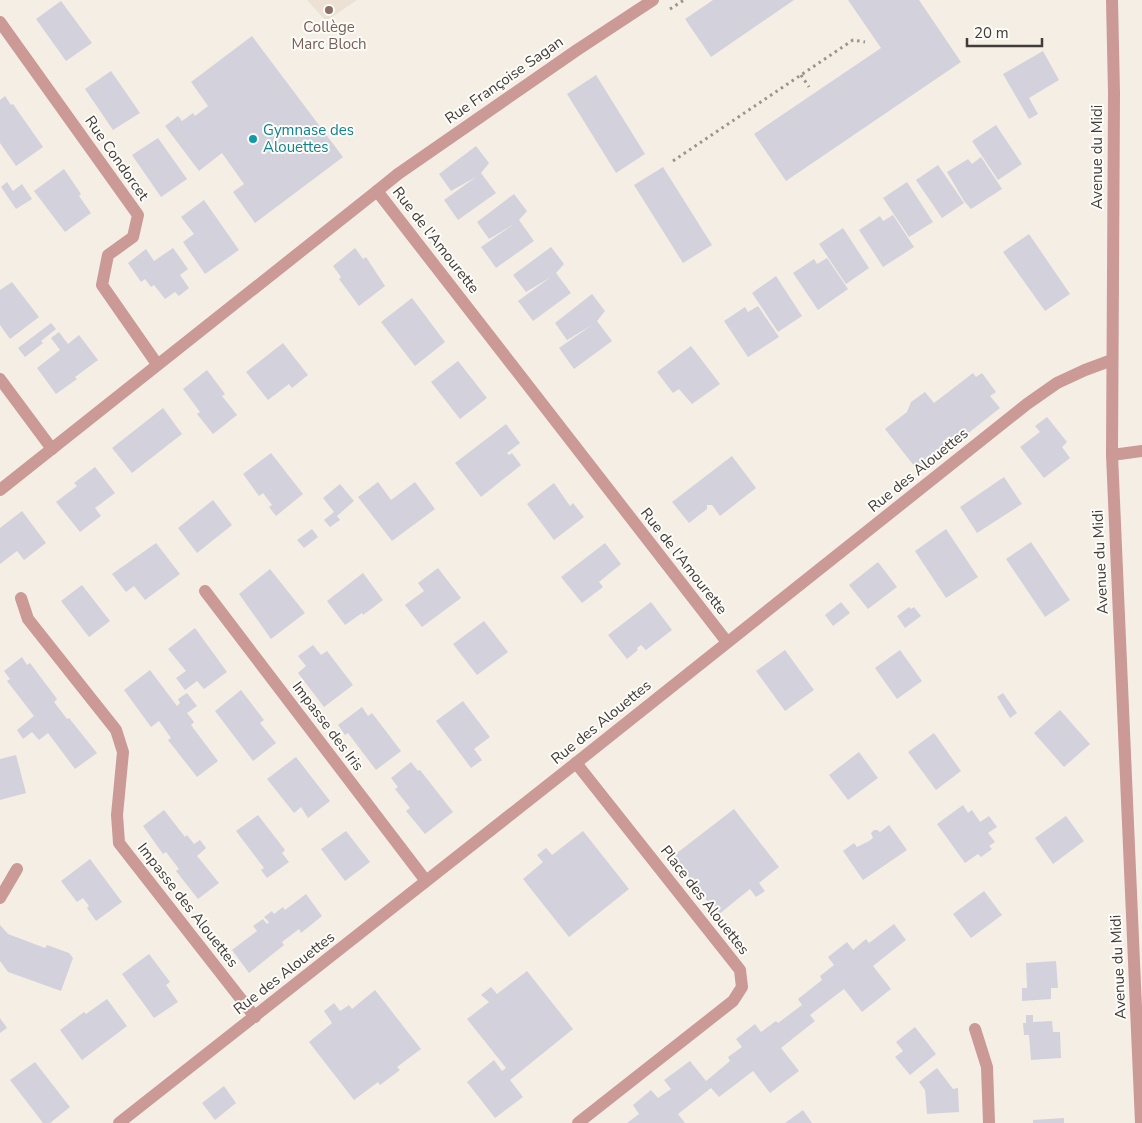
<svg xmlns="http://www.w3.org/2000/svg" width="1142" height="1123" font-family="'Nunito Sans',sans-serif">
<style>
.built{fill:#ece1d2}
.building{fill:#d3d2dc}
.lines{fill:none;stroke-linecap:round;stroke-linejoin:round}
.path{stroke:#99948e;stroke-width:3;stroke-dasharray:2.5 4;stroke-linecap:butt}
.minor{stroke:#cb9996;stroke-width:12}
.tertiary{stroke:#cb9996;stroke-width:12}
.education-dot{fill:#8d6e63;stroke:#fefcf8;stroke-width:2}
.culture-dot{fill:#0f9aa8;stroke:#fefcf8;stroke-width:2}
.labels{text-anchor:middle;stroke-width:4;stroke-linejoin:round;paint-order:stroke}
.education-label{font-size:15px;fill:#785e54;stroke:#fefcf8}
.street-label{font-size:15px;fill:#3f3c39;stroke:#fefcf8}
.culture-label{font-size:15px;fill:#0d838f;stroke:#fefcf8;text-anchor:start}
</style>
<rect width="100%" height="100%" fill="#f5eee5"/>
<polygon class="built" points="307,0 357,0 326,21"/>
<g class="building">
<polygon points="713,0 794,0 711,57 685,19"/>
<polygon points="848,0 919,0 961,62 786,181 754,134 881,48"/>
<polygon points="61,1 92,43 66,61 36,19"/>
<polygon points="252,36 343,157 255,223 233,192 244,184 222,153 199,171 165,126 178,116 182,121 193,113 195,116 208,106 191,82"/>
<polygon points="1043,51 1059,80 1029,98 1038,114 1029,119 1003,74"/>
<polygon points="111,71 140,113 113,130 85,89"/>
<polygon points="596,75 645,154 616,173 567,94"/>
<polygon points="5,96 11,105 13,104 43,147 16,166 0,143 0,100"/>
<polygon points="996,125 1022,164 998,180 972,141"/>
<polygon points="158,138 187,179 161,197 132,155"/>
<polygon points="476,146 489,163 481,173 496,193 458,220 444,200 476,177 451,191 439,174"/>
<polygon points="981,157 1002,189 971,209 964,201 947,172 968,159 972,164"/>
<polygon points="938,165 964,203 942,218 916,180"/>
<polygon points="663,167 712,245 683,263 634,185"/>
<polygon points="64,169 81,194 79,196 91,213 65,232 34,191"/>
<polygon points="7,182 13,191 22,184 32,199 16,209 1,187"/>
<polygon points="907,182 933,222 909,237 883,198"/>
<polygon points="514,194 527,211 519,220 534,241 496,268 481,247 514,224 489,239 477,222"/>
<polygon points="204,200 239,250 205,274 183,242 194,234 181,217"/>
<polygon points="893,215 914,247 883,267 859,230 880,216 883,221"/>
<polygon points="843,228 869,268 846,284 819,244"/>
<polygon points="1029,234 1070,294 1045,311 1003,252"/>
<polygon points="551,247 564,264 556,273 571,293 533,321 518,301 551,277 526,292 513,275"/>
<polygon points="173,248 188,269 180,275 189,288 179,296 175,292 165,299 154,285 151,287 145,279 141,282 128,263 146,249 154,261"/>
<polygon points="355,248 363,259 366,257 385,286 359,306 339,279 341,277 333,266"/>
<polygon points="827,258 848,289 818,310 793,273 814,259 817,264"/>
<polygon points="776,276 802,316 778,332 752,293"/>
<polygon points="12,282 39,317 10,339 0,325 0,290"/>
<polygon points="592,294 605,311 597,321 612,341 574,369 559,348 592,325 567,340 555,323"/>
<polygon points="412,298 445,342 415,366 381,322"/>
<polygon points="758,306 779,337 748,357 724,321 745,307 748,312"/>
<polygon points="51,323 56,329 41,341 43,343 25,357 18,348"/>
<polygon points="59,332 68,344 79,335 98,360 75,377 77,379 56,394 37,368 60,350 51,338"/>
<polygon points="283,343 308,375 292,388 289,384 268,400 246,372"/>
<polygon points="691,346 720,384 692,404 679,389 673,393 657,372"/>
<polygon points="458,361 487,398 460,419 431,382"/>
<polygon points="207,370 225,394 222,396 237,415 213,434 197,414 200,412 183,389"/>
<polygon points="973,373 976,377 982,373 996,392 990,396 1000,408 919,472 885,429 907,412 911,402 925,392 934,403"/>
<polygon points="163,408 182,434 132,473 112,448"/>
<polygon points="1047,417 1067,442 1062,447 1070,458 1044,478 1020,447 1040,432 1035,426"/>
<polygon points="506,424 520,443 507,453 509,455 512,453 521,465 481,497 455,463"/>
<polygon points="271,453 303,494 276,516 269,507 272,505 263,493 259,496 243,474"/>
<polygon points="732,456 756,488 720,516 712,505 707,505 707,509 689,523 672,502"/>
<polygon points="95,467 115,493 95,508 101,516 80,532 56,502 77,486 74,483"/>
<polygon points="1004,477 1022,504 977,533 960,507"/>
<polygon points="378,482 391,500 415,482 435,509 392,541 358,497"/>
<polygon points="554,483 570,506 573,503 584,517 554,540 527,504"/>
<polygon points="340,484 354,501 337,516 340,520 330,527 324,520 334,512 323,498"/>
<polygon points="213,500 232,525 197,553 178,528"/>
<polygon points="22,511 46,543 24,560 17,551 0,564 0,528"/>
<polygon points="312,529 318,537 304,548 297,540"/>
<polygon points="946,529 978,577 946,598 915,551"/>
<polygon points="1031,542 1070,600 1045,617 1006,559"/>
<polygon points="156,543 180,574 145,600 134,586 126,592 112,574"/>
<polygon points="605,543 621,564 599,582 603,587 582,603 561,577"/>
<polygon points="878,562 897,587 868,609 849,585"/>
<polygon points="438,568 461,598 422,627 405,605 424,591 418,583"/>
<polygon points="270,569 305,613 271,639 239,594"/>
<polygon points="363,573 383,600 363,615 362,613 345,625 327,601"/>
<polygon points="82,585 110,621 89,637 61,601"/>
<polygon points="651,602 672,630 646,650 641,645 637,648 638,650 627,659 608,635"/>
<polygon points="841,602 850,613 833,626 825,615"/>
<polygon points="909,607 911,609 914,607 921,616 905,628 897,616"/>
<polygon points="484,621 508,652 477,675 453,644"/>
<polygon points="195,628 227,672 204,689 197,681 185,690 176,678 186,671 168,649"/>
<polygon points="313,645 321,655 327,651 353,685 324,707 298,673 306,666 298,656"/>
<polygon points="785,650 814,690 785,711 756,671"/>
<polygon points="900,650 922,681 897,699 875,668"/>
<polygon points="22,657 27,665 30,663 57,699 54,702 67,719 69,718 97,753 75,769 48,733 39,740 32,732 23,739 17,730 34,716 7,681 10,679 4,671"/>
<polygon points="150,670 177,706 180,703 178,699 187,693 197,706 187,713 194,722 191,725 218,761 197,777 168,740 171,738 159,721 151,727 124,690"/>
<polygon points="241,690 264,720 260,723 276,743 253,761 215,711"/>
<polygon points="1003,693 1017,713 1010,718 997,697"/>
<polygon points="463,701 490,737 474,749 482,760 471,768 436,721"/>
<polygon points="362,707 368,716 372,713 401,751 376,770 348,733 345,735 338,725"/>
<polygon points="1060,710 1090,744 1064,767 1034,733"/>
<polygon points="934,733 961,771 936,790 908,752"/>
<polygon points="859,752 878,778 848,800 829,775"/>
<polygon points="16,755 26,793 0,800 0,759"/>
<polygon points="296,757 330,801 308,818 301,807 294,813 267,779"/>
<polygon points="411,762 418,771 420,770 453,812 425,834 406,811 410,808 395,789 398,787 391,778"/>
<polygon points="963,805 968,813 972,810 980,822 989,816 997,827 988,833 995,842 989,846 992,849 981,857 978,854 965,863 937,824"/>
<polygon points="734,809 779,867 759,883 765,891 756,897 750,889 718,915 673,856"/>
<polygon points="164,810 185,837 187,835 194,844 200,840 206,848 197,856 219,883 198,899 176,871 179,869 166,852 163,854 143,826"/>
<polygon points="258,815 285,850 282,853 289,862 267,878 261,870 264,868 236,831"/>
<polygon points="1066,816 1084,841 1053,864 1035,838"/>
<polygon points="889,825 907,850 863,880 843,851 854,843 857,847 869,841 873,838 871,833 874,830 877,830 880,832"/>
<polygon points="346,831 370,862 345,881 321,849"/>
<polygon points="583,831 629,889 569,937 523,879 543,862 537,855 546,848 552,855"/>
<polygon points="90,859 122,902 96,921 87,908 89,906 83,898 77,902 61,881"/>
<polygon points="984,891 1002,915 971,938 953,914"/>
<polygon points="306,894 322,916 301,933 299,929 282,942 284,945 249,973 232,950 257,931 253,926 263,919 267,924 269,922 264,917 272,911 274,914 283,907 285,910"/>
<polygon points="894,924 906,940 873,966 891,989 862,1012 844,989 810,1015 815,1021 781,1048 799,1071 770,1093 753,1071 719,1097 711,1088 678,1114 685,1123 627,1123 639,1114 633,1105 651,1090 658,1098 671,1089 664,1080 690,1061 706,1081 730,1061 728,1057 742,1047 736,1039 755,1024 761,1032 776,1021 778,1023 802,1005 798,999 822,980 820,976 834,965 828,957 847,942 853,950 866,939 869,943"/>
<polygon points="0,925 8,934 45,948 47,945 69,953 73,958 61,991 8,972 0,961"/>
<polygon points="149,954 170,982 166,985 178,1002 154,1018 122,974"/>
<polygon points="1056,961 1058,988 1051,988 1051,999 1022,1001 1022,988 1027,988 1026,963"/>
<polygon points="527,971 573,1029 510,1080 523,1097 495,1118 467,1082 494,1060 502,1071 506,1068 467,1019 489,1002 481,995 491,987 497,994"/>
<polygon points="375,990 421,1049 397,1067 400,1070 380,1085 378,1082 354,1100 309,1042 332,1023 324,1011 334,1003 340,1011 349,1005 352,1009"/>
<polygon points="107,999 127,1026 82,1060 60,1030 84,1012 86,1014"/>
<polygon points="1026,1015 1033,1015 1033,1022 1052,1021 1053,1032 1060,1032 1061,1058 1031,1060 1029,1035 1024,1035 1023,1023 1026,1023"/>
<polygon points="0,1018 7,1028 0,1033"/>
<polygon points="915,1027 936,1054 910,1075 895,1057 903,1051 896,1042"/>
<polygon points="35,1062 70,1107 50,1123 43,1123 10,1080"/>
<polygon points="937,1068 953,1089 958,1088 959,1112 927,1114 925,1090 919,1082"/>
<polygon points="224,1086 236,1103 215,1120 202,1103"/>
<polygon points="803,1110 812,1123 785,1123"/>
<polygon points="1064,1118 1064,1123 1033,1123 1033,1120"/>
</g>
<g class="lines">
<g class="path">
<polyline points="670,9 684,0"/>
<polyline points="801,75 809,87"/>
<polyline points="673,161 853,40 865,42"/>
</g>
<g class="minor">
<polyline points="0,22 138,215 133,237 108,255 102,285 157,364"/>
<polyline points="377,191 398,174 577,50 653,0"/>
<polyline points="0,379 52,449"/>
<polyline points="1112,455 1142,451"/>
<polyline points="0,490 377,191 727,642"/>
<polyline points="205,591 426,881"/>
<polyline points="21,598 28,619 116,730 123,752 117,815 119,843 255,1017"/>
<polyline points="576,763 740,970 742,987 733,1001 578,1123"/>
<polyline points="0,898 17,869"/>
<polyline points="975,1029 987,1067 989,1123"/>
<polyline points="119,1123 576,763 1027,404 1057,383 1085,370 1112,360"/>
</g>
<polyline class="tertiary" points="1112,0 1114,93 1112,455 1141,1123"/>
</g>
<circle class="education-dot" cx="329" cy="10" r="5"/>
<circle class="culture-dot" cx="253" cy="139" r="5"/>
<g class="labels">
<g class="education-label">
<text x="329" y="32">Collège<tspan x="329" dy="17">Marc Bloch</tspan></text>
</g>
<g class="street-label">
<text transform="translate(504 80) rotate(-35)" y="5">Rue Françoise Sagan</text>
<text transform="translate(1097 157) rotate(-90)" y="5">Avenue du Midi</text>
<text transform="translate(117 158) rotate(55)" y="5">Rue Condorcet</text>
<text transform="translate(436 240) rotate(52)" y="5">Rue de l'Amourette</text>
<text transform="translate(918 470) rotate(-39)" y="5">Rue des Alouettes</text>
<text transform="translate(684 561) rotate(52)" y="5">Rue de l'Amourette</text>
<text transform="translate(1100 562) rotate(-93)" y="5">Avenue du Midi</text>
<text transform="translate(601 722) rotate(-39)" y="5">Rue des Alouettes</text>
<text transform="translate(328 726) rotate(53)" y="5">Impasse des Iris</text>
<text transform="translate(705 900) rotate(52)" y="5">Place des Alouettes</text>
<text transform="translate(188 905) rotate(52)" y="5">Impasse des Alouettes</text>
<text transform="translate(1118 967) rotate(-93)" y="5">Avenue du Midi</text>
<text transform="translate(284 973) rotate(-38)" y="5">Rue des Alouettes</text>
</g>
<g class="culture-label">
<text x="263" y="135">Gymnase des<tspan x="263" dy="17">Alouettes</tspan></text>
</g>
</g>
<path d="M967 38v8h75v-8" fill="none" stroke="#3f3c39" stroke-width="2.5"/>
<text x="974" y="38" font-size="15" fill="#3f3c39" stroke="#fefcf8" stroke-width="4" paint-order="stroke">20 m</text>
</svg>
